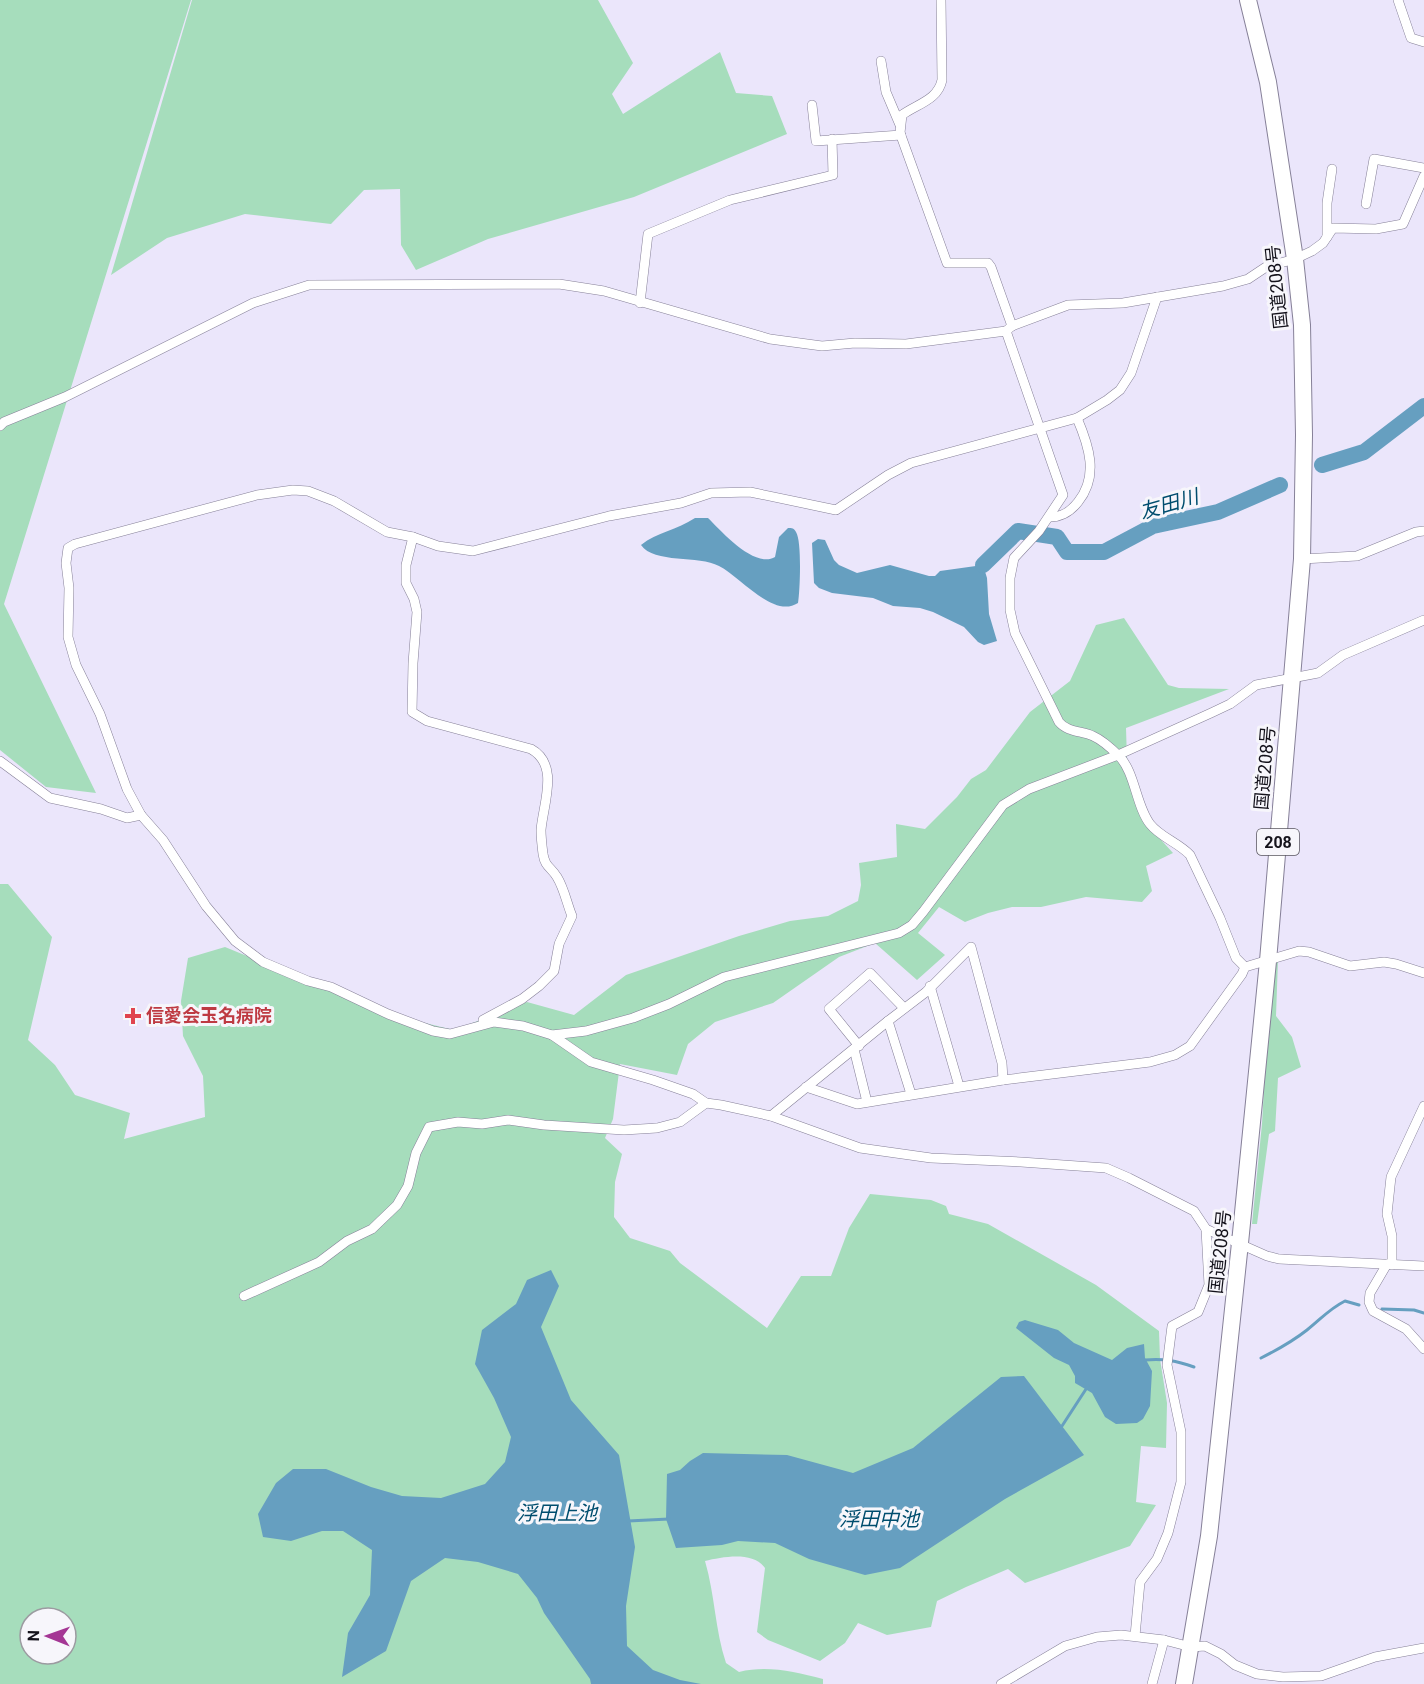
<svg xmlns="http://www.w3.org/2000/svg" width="1424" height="1684" font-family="Roboto,'Noto Sans JP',sans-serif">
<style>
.green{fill:#a6ddbc;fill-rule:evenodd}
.water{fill:#669fc0}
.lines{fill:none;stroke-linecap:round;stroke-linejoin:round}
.stream{stroke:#669fc0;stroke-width:3}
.river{stroke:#669fc0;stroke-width:16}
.street-casing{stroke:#868098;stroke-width:10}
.highway-casing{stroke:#868098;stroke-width:18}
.street{stroke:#fff;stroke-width:9}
.highway{stroke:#fff;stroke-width:16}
.health-dot{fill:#e0444e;stroke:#f7f6fb;stroke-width:2}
.labels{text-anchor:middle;stroke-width:6;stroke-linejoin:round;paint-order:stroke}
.shield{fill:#f7f6fb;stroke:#58565e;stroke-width:1.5}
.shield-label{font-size:16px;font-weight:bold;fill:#14121b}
.street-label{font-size:18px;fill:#14121b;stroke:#f7f6fb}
.health-label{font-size:18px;font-weight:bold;fill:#be3a42;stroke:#f7f6fb;text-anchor:start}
.water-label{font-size:20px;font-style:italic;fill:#004d6e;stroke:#f7f6fb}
</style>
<rect width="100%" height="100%" fill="#ebe6fb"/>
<g class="green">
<polygon points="0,0 191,0 4,604 96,793 46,787 0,750"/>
<polygon points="192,0 598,0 633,63 612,94 623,114 720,52 736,93 772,96 787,134 634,197 488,239 416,270 401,245 400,189 364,190 331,224 245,214 167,238 111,275"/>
<path d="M1124,618L1168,685L1179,688L1229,689L1126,728L1127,760L1143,820L1173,853L1146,866L1152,891L1142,902L1086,897L1041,907H1012L988,913L965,922L939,907L918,933L945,955L917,980L875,943L839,957L773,1003L715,1022L688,1044L677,1075L620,1064L613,1119L605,1138L622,1154L615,1182L614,1217L630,1238L670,1251L680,1263L767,1328L801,1276H831L849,1228L870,1194L931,1200L946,1206L949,1214L988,1224L1096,1285L1159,1331L1160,1359L1167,1403L1166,1448L1141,1446L1136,1502L1156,1505L1130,1546L1025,1583L1008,1569L966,1587L937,1601L931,1627L887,1635L858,1623L845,1643L820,1661L768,1640L757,1632L765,1568C753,1551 723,1557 705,1561C715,1595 715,1630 726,1663L739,1672C768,1665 794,1672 823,1679V1684H0V884H8L52,937L28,1040L55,1065L75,1095L130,1113L124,1139L205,1117L203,1076L183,1036L181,1001L188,958L225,947L388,1014L454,1030L527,1002L574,1015L626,975L739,936L790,921L828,916L858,901L861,885L859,863L897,857L896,824L925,829L957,797L971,779L986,770L1030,712L1070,681L1096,625ZM30,1618H66V1654H30Z"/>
<polygon points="1278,960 1276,1016 1292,1037 1301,1067 1278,1078 1275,1131 1269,1134 1257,1224 1252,1224 1262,1124 1271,963"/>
</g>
<g class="water">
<path d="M695,518H708C722,532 755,569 775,557L779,537L788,528C792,528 794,528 796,532C802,541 800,591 798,603C773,619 741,577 719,566C699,555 654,564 641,545C657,532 677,530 695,518Z"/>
<polygon points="818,539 825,540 834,560 839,565 857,573 890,565 929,576 935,576 940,571 983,565 987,578 989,614 997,641 984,645 978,642 964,627 933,612 920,608 893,606 873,598 832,593 819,588 814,583 812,543"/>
<polygon points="551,1270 559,1286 541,1327 571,1400 619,1455 635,1547 626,1606 627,1646 653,1670 680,1680 701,1684 591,1684 590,1679 544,1613 537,1598 518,1574 478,1562 445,1558 411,1581 386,1651 342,1677 348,1633 370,1595 372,1550 343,1531 322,1531 291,1541 263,1537 258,1514 276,1483 293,1469 326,1469 371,1487 402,1496 441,1498 485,1484 505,1462 511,1437 494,1398 475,1364 482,1330 516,1304 527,1280"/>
<polygon points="1025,1320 1058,1330 1074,1343 1112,1360 1127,1348 1144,1344 1145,1358 1152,1371 1150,1406 1143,1419 1137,1423 1116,1424 1105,1417 1092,1393 1075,1383 1075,1376 1069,1365 1054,1358 1016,1328 1019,1322"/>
<polygon points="1024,1376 1084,1455 1005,1499 900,1568 865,1575 809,1559 775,1543 738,1541 722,1545 676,1548 666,1519 667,1474 680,1470 690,1461 703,1453 787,1455 853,1473 913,1448 1001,1377"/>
</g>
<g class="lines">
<g class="stream">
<polyline points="1382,1309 1414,1310 1424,1313"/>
<path d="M1261,1358C1277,1350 1293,1341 1307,1330C1321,1319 1329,1309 1345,1301L1359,1305"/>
<path d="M1145,1360C1163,1358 1177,1361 1194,1367"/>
<polyline points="1059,1427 1062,1426 1088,1386"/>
<polyline points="628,1521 669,1519"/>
</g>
<g class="river">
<polyline points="1322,465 1364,452 1424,406"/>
<polyline points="983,565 1018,531 1057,537 1067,552 1104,552 1153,526 1218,512 1280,485"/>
</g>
<defs>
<g id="street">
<path d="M941,0L942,80C938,100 917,104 902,115L900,133L947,263H988L991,267L1012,326"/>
<polyline points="1398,0 1411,38 1424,42"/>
<polyline points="881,61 886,92 900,125"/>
<polyline points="812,105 816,141 901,135"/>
<polyline points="1366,204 1374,159 1424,168"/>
<polyline points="1327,237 1327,203 1332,169"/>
<polyline points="1157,297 1131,373 1120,390 1107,400 1077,418 911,463 888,475 836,510 750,492 711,493 681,503 609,516 473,551 438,546 413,537 387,532 334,501 308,491 293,490 257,495 75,544 68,548 66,563 69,588 68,637 76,665 100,714 127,789 141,815 163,840 206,906 235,941 263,962 308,981 331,987 388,1014 433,1031 450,1034 494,1022 523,1026 552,1035 591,1062 653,1080 693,1094 706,1103 721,1105 771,1116 860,1148 931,1158 1021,1162 1106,1168 1129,1178 1194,1211 1206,1229 1267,1256 1279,1259 1424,1266"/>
<polyline points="640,303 648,234 730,200 833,175 832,139"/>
<path d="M1006,331L1063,495L1039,531L1014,558L1010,578V610L1015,633L1059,722C1067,732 1082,731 1093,736C1102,740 1112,749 1119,756C1135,772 1136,806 1150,824C1160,837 1179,843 1190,855L1220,918L1236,958L1245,967"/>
<polyline points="0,426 4,422 65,397 253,303 309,285 559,284 604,291 770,339 822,346 855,343 906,344 1006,331 1012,326 1068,305 1123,303 1223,286 1248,279 1266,267 1295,259 1312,251 1323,243 1333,228 1376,229 1403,224 1424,176"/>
<path d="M1050,517C1062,517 1070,512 1078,502C1099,476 1089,446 1077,418"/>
<path d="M413,537L406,565V583L414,599L417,612L413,663L412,712L427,721L531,749C560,765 543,804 541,830C541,837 542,846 543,854C545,867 551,867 557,877C564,888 567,904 572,916L559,944L554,971L539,986L522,999L483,1020"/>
<polyline points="1302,559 1357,556 1416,532 1424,531"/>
<polyline points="0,761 50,798 101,809 127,818 141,815"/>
<polyline points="930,986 959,1086"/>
<polyline points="888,1021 911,1094"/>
<polyline points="552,1035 586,1031 633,1018 669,1004 724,977 899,933 912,925 923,912 1003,805 1029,789 1118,755 1211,713 1230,704 1256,685 1318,673 1343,655 1424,620"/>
<polyline points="859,1046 829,1009 870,973 904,1008"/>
<polyline points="854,1049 867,1102"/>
<polyline points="806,1087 857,1104 1003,1080"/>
<polyline points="771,1116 888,1021 926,992 971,947 1002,1063 1003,1080 1150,1062 1175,1055 1190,1046 1242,974 1245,967 1299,951 1309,952 1350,966 1384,962 1396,964 1424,973"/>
<polyline points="1387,1264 1370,1293 1369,1302 1373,1311 1406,1329 1424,1349"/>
<polyline points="1392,1265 1392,1236 1387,1214 1391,1177 1424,1106"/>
<polyline points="244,1296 319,1262 347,1241 372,1229 397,1205 408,1186 416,1153 429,1127 458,1122 482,1124 508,1120 544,1125 624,1130 657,1128 680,1122 706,1103"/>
<polyline points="1135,1636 1140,1582 1157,1559 1168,1533 1181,1482 1181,1432 1167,1365 1172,1326 1198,1312 1209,1285 1206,1229"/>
<polyline points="1001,1684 1065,1646 1097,1637 1121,1635 1164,1640 1191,1647 1205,1646 1221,1654 1235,1665 1257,1674 1283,1677 1321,1676 1375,1657 1424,1648"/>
<polyline points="1152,1684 1164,1640"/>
</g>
<polyline id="highway" points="1184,1684 1209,1536 1240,1243 1268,961 1302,559 1304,435 1302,325 1295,259 1268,82 1248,0"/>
</defs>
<use href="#street" class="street-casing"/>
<use href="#highway" class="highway-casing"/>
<use href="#street" class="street"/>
<use href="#highway" class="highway"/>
</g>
<path class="health-dot" d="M130 1007h6v6h6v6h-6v6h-6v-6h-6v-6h6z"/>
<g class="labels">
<rect class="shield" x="1257" y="829" width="42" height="26" rx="4.5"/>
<g class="shield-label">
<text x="1278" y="848">208</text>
</g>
<g class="street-label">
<text transform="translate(1277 287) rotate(-96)" y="6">国道208号</text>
<text transform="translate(1265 768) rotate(-85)" y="6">国道208号</text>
<text transform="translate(1220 1252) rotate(-84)" y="6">国道208号</text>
</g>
<g class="health-label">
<text x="146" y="1022">信愛会玉名病院</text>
</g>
<g class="water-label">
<text transform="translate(1169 504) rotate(-16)" y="7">友田川</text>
<text x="557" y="1520">浮田上池</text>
<text x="879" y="1526">浮田中池</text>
</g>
</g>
<g transform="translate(48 1636) rotate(271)"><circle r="28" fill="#f7f6fb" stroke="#9c9ba1" stroke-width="1.5"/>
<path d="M0-4.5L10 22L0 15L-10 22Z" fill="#a43694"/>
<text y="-9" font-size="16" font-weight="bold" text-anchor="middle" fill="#14121b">N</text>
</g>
</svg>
